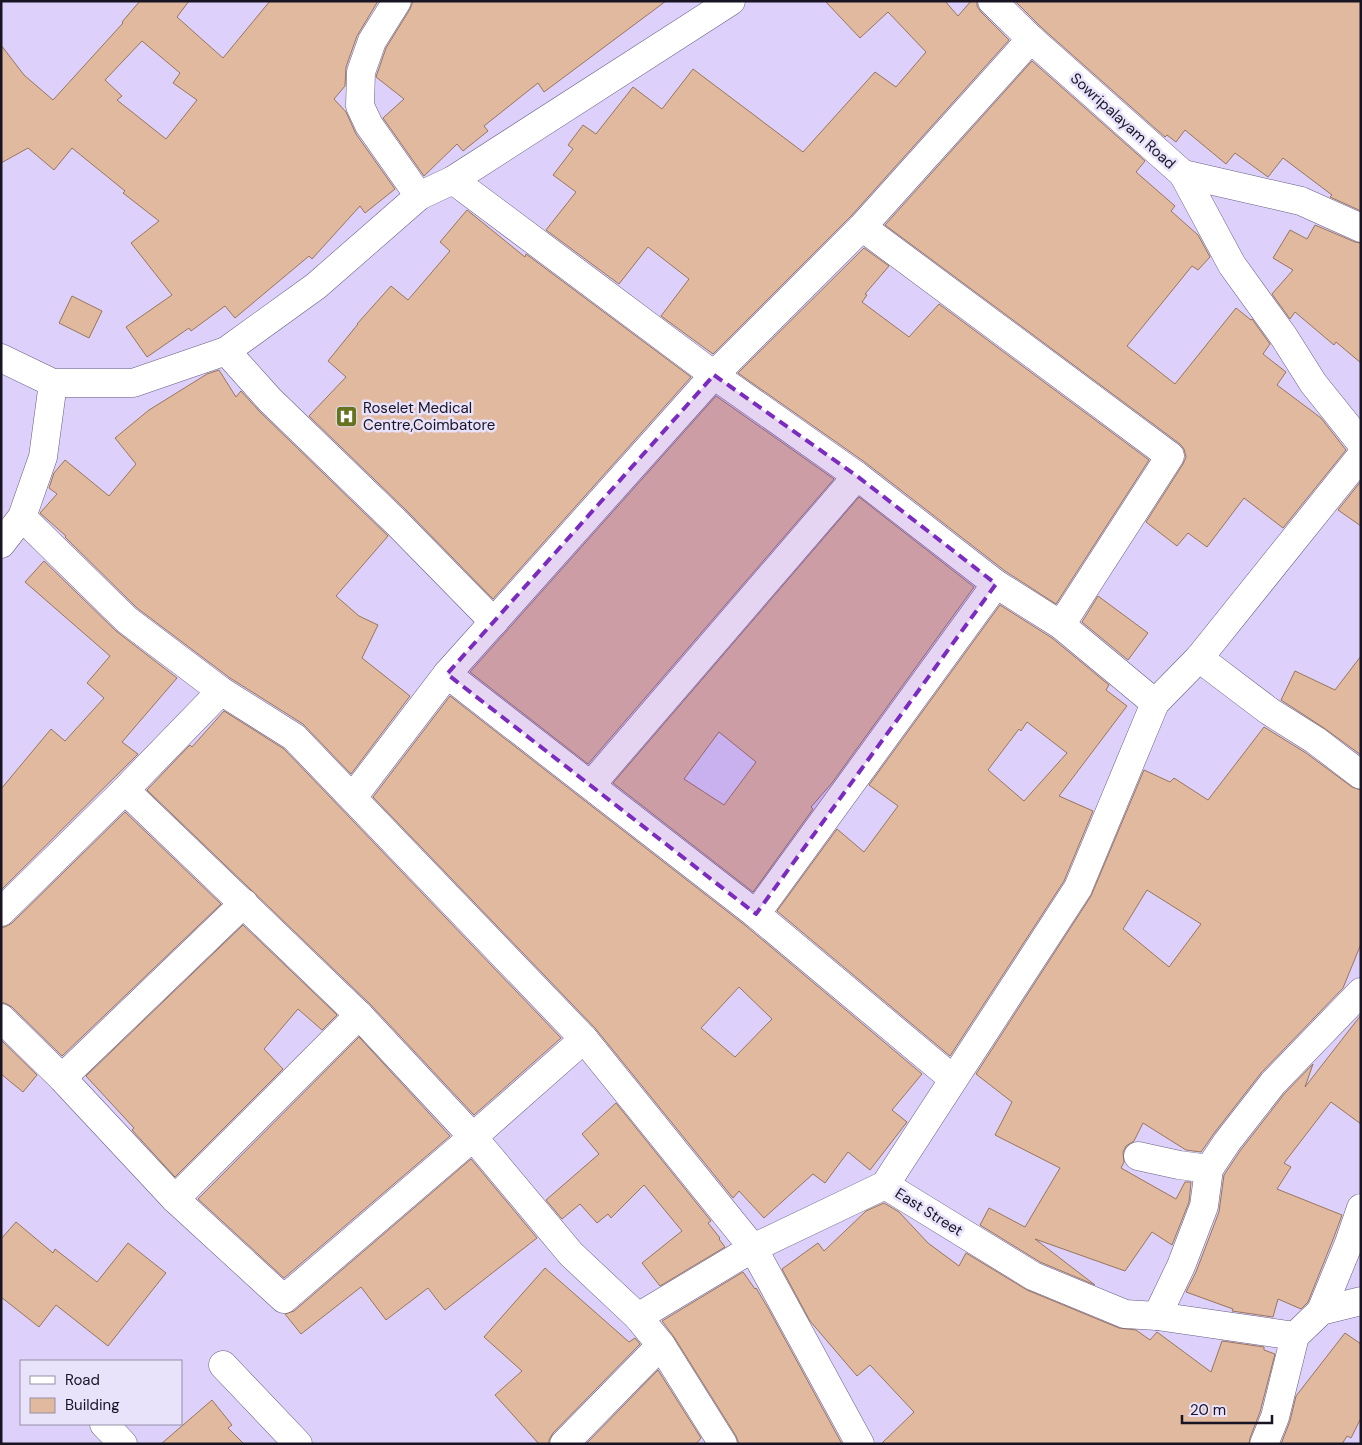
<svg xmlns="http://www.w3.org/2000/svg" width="1362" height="1445" font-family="'DM Sans',sans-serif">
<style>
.building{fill:#e0b99e;stroke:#98755b;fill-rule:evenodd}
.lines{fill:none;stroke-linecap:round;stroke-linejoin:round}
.minor-casing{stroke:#675d81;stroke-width:29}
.minor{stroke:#fff;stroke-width:28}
.marked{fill:#7b2cbf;fill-opacity:0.2;stroke:#7b2cbf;stroke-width:4;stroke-dasharray:10 6;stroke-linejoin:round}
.labels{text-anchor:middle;stroke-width:5;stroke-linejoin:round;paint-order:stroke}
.street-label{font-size:15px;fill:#191423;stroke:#e8e2fb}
.poi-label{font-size:15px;fill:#191423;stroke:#e8e2fb;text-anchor:start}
</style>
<rect width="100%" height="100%" fill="#ddd1fc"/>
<g class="building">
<path d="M140,1H189L177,17L223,58L270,1H378L357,36L346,67L345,86L334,99L346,112L356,134L395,189L365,213L360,206L312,259L309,256L235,318L225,306L191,331L189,328L147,357L126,327L172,295L131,243L159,221L123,193L125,191L72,148L54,170L28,148L1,163V45L24,75L53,100L123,23L122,22ZM142,41L180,73L173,83L197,100L166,139L117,100L122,96L105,80Z"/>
<polygon points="413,1 666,1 544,92 538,83 484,126 488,131 463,151 457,144 424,176 383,118 404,99 376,77 386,48 410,9"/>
<polygon points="825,1 945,1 958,16 971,1 977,1 977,6 981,12 1009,40 851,216 713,354 661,316 689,279 648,247 619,284 546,230 576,192 553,175 573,149 568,145 583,125 596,134 633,87 662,109 693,69 803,152 875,72 896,87 926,52 888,12 860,38"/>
<polygon points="1015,1 1361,1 1361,211 1330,197 1332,195 1283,158 1268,177 1235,153 1226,164 1185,130 1176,142 1167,135 1165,137 1042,28"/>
<polygon points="1032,61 1145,161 1136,172 1175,206 1171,211 1198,235 1210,257 1198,270 1192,266 1127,346 1175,384 1236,308 1251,320 1252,319 1270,344 1263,354 1286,372 1277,385 1321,418 1346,450 1283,528 1244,498 1207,547 1188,533 1177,546 1146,522 1183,464 1186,457 1184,449 1180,444 885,225"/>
<polygon points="467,210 525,257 526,254 691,377 493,599 408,512 309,416 346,377 328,361 358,324 357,324 391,286 408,300 450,251 440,242"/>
<polygon points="1315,225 1355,242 1361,243 1361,363 1336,342 1334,345 1295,312 1290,319 1272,294 1293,270 1273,258 1290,230 1307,239"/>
<polygon points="864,248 889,266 865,294 867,295 862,302 909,337 939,304 1149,460 1056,604 1005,571 866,463 738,373"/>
<polygon points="72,296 102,311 89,338 59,323"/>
<polygon points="219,370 236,397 241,391 259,411 388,536 336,596 359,616 378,625 362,658 410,696 351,774 303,724 230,678 137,608 65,537 66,536 40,513 57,494 49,488 54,473 65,460 109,496 136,464 115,438 149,410 207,374"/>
<polygon points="716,396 834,479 588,764 470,672"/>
<polygon points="1361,481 1361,526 1338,510"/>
<path d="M859,497L974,587L832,783L811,807L813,809L753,892L613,783ZM719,732L756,762L724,805L684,779Z"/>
<polygon points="44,561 116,631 177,678 122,742 138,754 1,890 1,789 51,729 65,741 104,698 87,683 110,656 25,582"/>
<polygon points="1098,596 1148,633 1128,660 1082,622"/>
<path d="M1000,605L1052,638L1109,685L1106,690L1127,706L1059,796L1093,811L1064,881L950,1056L777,911L837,829L864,852L898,806L869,785ZM1027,722L1067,753L1024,801L988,770L1019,729L1021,731Z"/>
<polygon points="1361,656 1361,755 1324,728 1281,700 1295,671 1335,690"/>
<path d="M450,696L746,926L922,1074L892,1110L907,1122L870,1170L848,1152L825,1183L813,1174L764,1218L739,1191L733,1198L595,1028L373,797ZM739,987L772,1019L735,1057L701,1028Z"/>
<polygon points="224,711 284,749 561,1038 474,1115 370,1004 147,790 190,745 192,747"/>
<path d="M1264,727L1306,753L1352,787L1361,790V944L1343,988L1261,1073L1215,1132L1201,1152L1186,1150L1143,1123L1134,1141L1126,1146L1123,1152L1124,1162L1121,1168L1176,1199L1185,1182H1191L1189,1202L1172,1245L1152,1232L1125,1271L1035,1239L1095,1285L1040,1262L980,1225L989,1208L1025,1227L1060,1168L995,1135L1012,1102L976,1074L1091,896L1144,770L1170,782L1174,778L1208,800ZM1147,890L1201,924L1169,967L1123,929Z"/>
<polygon points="125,812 221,904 62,1056 12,1007 5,1003 1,1003 1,927 5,927 12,923"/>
<polygon points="243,925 337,1015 322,1030 298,1009 264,1049 283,1069 175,1177 132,1130 134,1128 86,1076"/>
<polygon points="1361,1015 1361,1124 1331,1102 1284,1163 1291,1167 1277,1189 1342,1215 1334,1237 1308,1302 1301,1309 1278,1299 1273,1317 1232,1311 1233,1309 1186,1292 1196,1272 1219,1212 1224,1175 1240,1151 1285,1093 1313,1064 1305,1087"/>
<polygon points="359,1037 450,1136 284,1278 198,1199"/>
<polygon points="1,1040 37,1075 23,1092 1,1074"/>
<polygon points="616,1103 711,1221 708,1223 720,1238 719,1239 725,1247 660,1286 642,1263 682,1231 644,1185 611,1218 608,1214 597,1223 580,1204 562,1219 546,1200 599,1154 582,1134"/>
<polygon points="471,1159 537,1238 445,1310 428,1288 386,1320 361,1287 301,1334 285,1314 294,1311"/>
<polygon points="884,1203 899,1212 928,1243 959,1266 966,1253 1027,1290 1119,1328 1136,1330 1150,1340 1157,1332 1211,1372 1222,1341 1264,1347 1264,1350 1275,1354 1260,1412 1250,1438 1249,1444 881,1444 914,1412 870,1365 857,1376 810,1321 782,1269 818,1243 824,1251 866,1211"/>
<polygon points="16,1222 53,1253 55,1249 97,1282 128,1243 166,1273 108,1346 56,1305 39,1327 1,1297 1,1239"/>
<polygon points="545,1268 629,1342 635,1338 640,1344 553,1433 549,1440 549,1444 539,1444 495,1395 522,1371 484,1337"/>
<polygon points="743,1272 755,1289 756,1288 768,1308 842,1444 739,1444 736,1436 674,1337 662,1321"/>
<polygon points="1345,1333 1361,1344 1361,1418 1351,1438 1347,1436 1342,1444 1281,1444 1290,1421 1296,1396"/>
<polygon points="658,1370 701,1438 696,1444 586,1444"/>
<polygon points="212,1400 232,1425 228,1428 244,1444 161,1444"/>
</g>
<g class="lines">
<defs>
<g id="minor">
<polyline points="397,1 372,41 361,72 360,106 369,125 419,196"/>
<polyline points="992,1 1031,39 1183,174 1301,201 1361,228"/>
<polyline points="1183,174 1232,265 1284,337 1313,383 1361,443"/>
<polyline points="453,180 714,375 857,476 996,584 1061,625 1155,703"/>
<polyline points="862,227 1170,456 1061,625"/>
<polyline points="226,351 270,400 397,523 494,622"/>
<polyline points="1,358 53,383 133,383 226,351 316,286 419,196 453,180 731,1"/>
<polyline points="53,383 43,457 22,517 127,620 221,691 294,737 584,1039 753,1248 860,1444"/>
<polyline points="1,544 22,517"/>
<polyline points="1199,658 1269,711 1315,740 1361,775"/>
<polyline points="447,674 756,914 953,1079"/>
<polyline points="591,785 857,476"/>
<polyline points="125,790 359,1015 473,1137 571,1254 638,1317"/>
<polyline points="353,797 447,674 714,375 862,227 1031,39"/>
<polyline points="1,912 125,790 221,691"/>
<polyline points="756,914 996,584"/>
<polyline points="1,1018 62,1078 175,1199 284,1299 473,1137 584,1039"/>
<polyline points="62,1078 244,903"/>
<polyline points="1138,1156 1179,1165 1209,1169"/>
<polyline points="885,1185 1078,888 1155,703 1199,658 1361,456"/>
<polyline points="175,1199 359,1015"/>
<polyline points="1321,1311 1349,1243 1361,1208"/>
<polyline points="1157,1316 1181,1266 1204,1206 1209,1169 1227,1142 1273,1083 1361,992"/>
<polyline points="223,1365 298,1444"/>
<polyline points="104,1424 123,1444"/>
<polyline points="564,1444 661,1345"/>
<polyline points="723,1444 661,1345 638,1317 753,1248 885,1185 1033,1276 1125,1314 1157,1316 1295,1336"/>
<polyline points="1264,1444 1275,1417 1295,1336 1321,1311 1361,1301"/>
</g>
</defs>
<use href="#minor" class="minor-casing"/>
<use href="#minor" class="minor"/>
</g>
<path class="marked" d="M714,375L857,476L996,584L756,914L447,674Z"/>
<defs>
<symbol id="hospital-square" viewBox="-11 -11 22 22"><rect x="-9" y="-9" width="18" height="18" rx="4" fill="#67731e" stroke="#e8e2fb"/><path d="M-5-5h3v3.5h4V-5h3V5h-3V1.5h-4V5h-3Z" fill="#fff"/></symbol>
</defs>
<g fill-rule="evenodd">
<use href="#hospital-square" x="334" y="404" width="25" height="25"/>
</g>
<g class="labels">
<g class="street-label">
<text transform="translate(1123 121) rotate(42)" y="5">Sowripalayam Road</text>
<text transform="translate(929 1212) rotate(32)" y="5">East Street</text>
</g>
<g class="poi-label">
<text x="363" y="413">Roselet Medical<tspan x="363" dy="17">Centre,Coimbatore</tspan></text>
</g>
</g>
<rect width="1362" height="1445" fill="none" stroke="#191423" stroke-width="5"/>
<rect x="20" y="1360" width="162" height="65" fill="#e8e2fb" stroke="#9590a5"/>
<rect x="30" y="1376" width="25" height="8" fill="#ffffff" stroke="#9590a5"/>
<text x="65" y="1385" font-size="15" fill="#191423">Road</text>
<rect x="30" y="1398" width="25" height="15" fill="#e0b99e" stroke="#9590a5"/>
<text x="65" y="1410" font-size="15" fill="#191423">Building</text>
<path d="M1182 1415v8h90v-8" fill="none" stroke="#191423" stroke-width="2.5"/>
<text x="1190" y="1415" font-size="15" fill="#191423" stroke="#e8e2fb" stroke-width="4" paint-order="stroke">20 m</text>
</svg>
